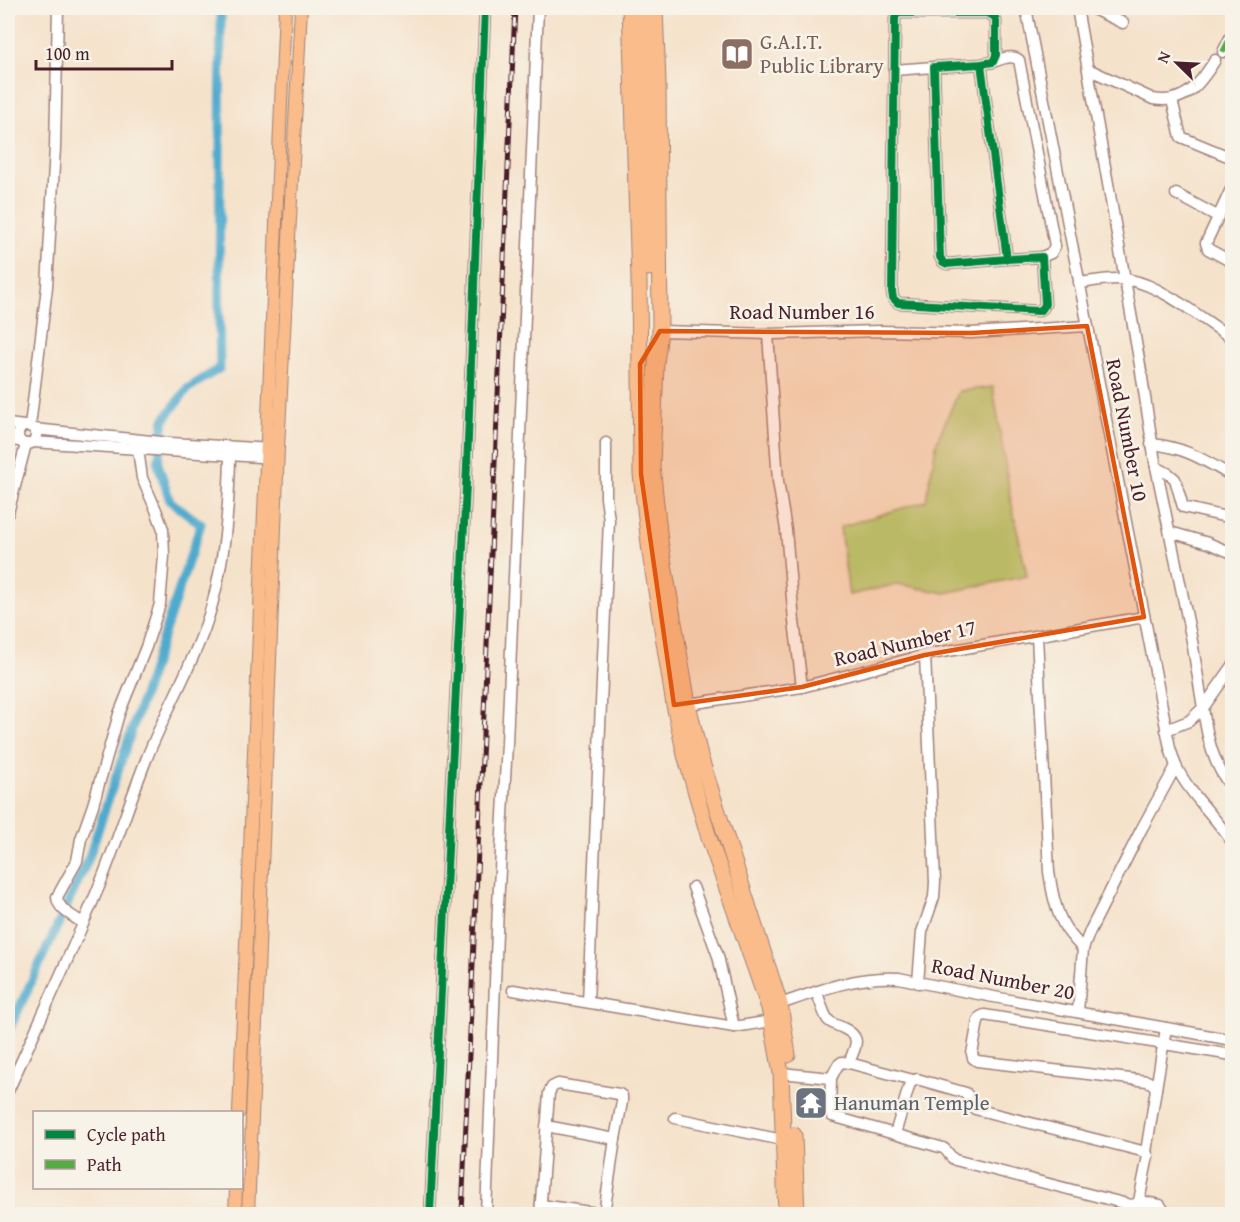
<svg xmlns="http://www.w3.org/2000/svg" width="1240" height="1222" font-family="'Gentium Book Plus',serif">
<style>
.green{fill:#b1d37c;stroke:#7e7954;stroke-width:1.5}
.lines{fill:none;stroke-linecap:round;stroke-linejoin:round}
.canal{stroke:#4faacd;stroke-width:9}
.minor-casing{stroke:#a0807a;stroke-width:13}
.major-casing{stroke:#a0807a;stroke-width:14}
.highway-casing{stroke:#a0807a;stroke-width:17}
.minor{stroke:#fff;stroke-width:10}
.major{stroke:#f9bc8a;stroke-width:12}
.highway{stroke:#f9bc8a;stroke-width:15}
.rail-casing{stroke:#4a1f2b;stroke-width:5}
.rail{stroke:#f7f3e8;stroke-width:3;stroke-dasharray:9;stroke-linecap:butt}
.quiet{stroke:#57aa44;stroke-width:6;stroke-dasharray:12 6;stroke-linecap:butt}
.cycleway-casing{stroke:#f7f3e8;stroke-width:11}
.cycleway{stroke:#00873e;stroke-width:8}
.marked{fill:#e0560e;fill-opacity:0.2;stroke:#e0560e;stroke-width:4.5;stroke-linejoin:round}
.labels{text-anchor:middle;stroke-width:5;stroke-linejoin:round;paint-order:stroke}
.education-label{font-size:21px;fill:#785e54;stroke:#f7f3e8;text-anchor:start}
.street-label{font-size:21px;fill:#4a1f2b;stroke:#f7f3e8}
.worship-label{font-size:21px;fill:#5b616d;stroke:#f7f3e8;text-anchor:start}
</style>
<rect width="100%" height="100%" fill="#f7f3e8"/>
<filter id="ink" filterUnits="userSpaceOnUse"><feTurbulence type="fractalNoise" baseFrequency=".0167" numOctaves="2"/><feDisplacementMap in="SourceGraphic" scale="12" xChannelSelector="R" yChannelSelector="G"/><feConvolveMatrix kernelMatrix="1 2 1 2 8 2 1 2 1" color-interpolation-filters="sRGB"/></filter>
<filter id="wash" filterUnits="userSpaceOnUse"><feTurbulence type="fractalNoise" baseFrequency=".008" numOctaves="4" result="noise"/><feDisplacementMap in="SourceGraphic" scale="24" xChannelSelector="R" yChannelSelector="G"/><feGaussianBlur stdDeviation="1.35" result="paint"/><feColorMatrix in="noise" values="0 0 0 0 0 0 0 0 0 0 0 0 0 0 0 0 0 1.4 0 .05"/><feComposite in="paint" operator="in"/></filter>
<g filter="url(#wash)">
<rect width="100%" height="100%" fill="#f5e2ca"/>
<polygon class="green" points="993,387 1011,501 1027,576 945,593 898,584 849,595 840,527 926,501 937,441 959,391"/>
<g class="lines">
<polyline class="canal" points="8,1032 88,860 201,524 170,501 158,464 164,420 187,389 220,368 219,313 221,8"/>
</g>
</g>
<g filter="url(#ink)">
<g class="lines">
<defs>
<g id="minor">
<path d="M1026,8L1170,748C1172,754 1174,761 1176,766C1190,795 1215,816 1232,842"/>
<polyline points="1077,8 1140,365 1155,462 1192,641 1203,708 1189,721 1166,730"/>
<polyline points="1091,8 1123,23"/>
<polyline points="1223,52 1232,34"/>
<path d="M993,62C1001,59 1012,54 1019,60L1055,246L1051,253L1042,257"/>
<polyline points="981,64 1007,259 947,264 943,262 940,257 934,67 981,64 993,62 996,55 996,21 995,17 988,13 899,13 896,15 895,19 892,292 893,298 898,303 1039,311 1043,308 1045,304 1042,257 1007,259"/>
<path d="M1088,69L1153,99C1185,105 1200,84 1215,60"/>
<polyline points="894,70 934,67"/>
<polyline points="1172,100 1181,137 1232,158"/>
<polyline points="1232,187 1206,243 1208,249 1232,262"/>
<polyline points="1176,194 1219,217"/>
<path d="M1079,283C1096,281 1113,277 1130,280C1163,286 1203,320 1232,338"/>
<polyline points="660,331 772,334 880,331 971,333 1087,326"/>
<polyline points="768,334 778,481 786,530 794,621 802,687"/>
<polyline points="8,424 24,426"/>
<circle cx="27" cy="435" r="9"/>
<polyline points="30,426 47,287 55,148 58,8"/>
<polyline points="34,429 171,443 273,449"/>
<polyline points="8,440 20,441"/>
<polyline points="33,442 275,458"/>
<path d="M1151,444C1185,447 1204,460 1232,476"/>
<polyline points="1156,467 1169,474 1175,479 1183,507 1222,516"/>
<polyline points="8,513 26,444"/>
<polyline points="1170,532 1208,543 1232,553"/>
<path d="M1037,636L1049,872C1052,891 1055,910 1065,927C1070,935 1077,942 1083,949"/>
<path d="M1232,667L1203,708C1207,737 1213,765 1232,788"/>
<polyline points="682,705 802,687 925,655 1144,617"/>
<polyline points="693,887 718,956 734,1027"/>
<path d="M83,923C73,916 58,910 57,897L77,861L81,839L93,805L119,714L146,647L160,604L164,556L163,529L156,510L142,478L138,449"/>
<polyline points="918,983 922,932 934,897 935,882 925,655"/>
<polyline points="513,990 734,1027 772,1021"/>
<path d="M817,992C820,1001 823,1013 828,1020C832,1024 836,1025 841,1027C863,1037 856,1044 849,1063"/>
<polyline points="588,1002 609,520 606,498 606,443"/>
<path d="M775,1006C815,992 856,975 899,978C1009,1002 1121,1019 1232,1040"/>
<polyline points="1078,1012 1083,949 1090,931 1141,830 1176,766"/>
<path d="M781,1073L831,1078L830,1110L832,1116L943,1148C949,1151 949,1157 955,1160L1131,1205L1136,1204L1139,1201L1148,1156L1146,1152L975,1109L969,1104L968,1096L966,1093L917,1079L910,1083L895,1134"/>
<polyline points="831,1078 838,1065 842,1062 849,1063 913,1080"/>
<polyline points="1156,1089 1166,1028"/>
<path d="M8,1091C37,1027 67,962 95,896C114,852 128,805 146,760C164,714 189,672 205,627C224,574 229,512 230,456"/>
<polyline points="675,1118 783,1140"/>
<polyline points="546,1126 615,1139"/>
<polyline points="1146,1152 1156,1089 1153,1084 1147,1081 977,1061 973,1058 972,1054 978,1021 980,1017 984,1015 1232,1055"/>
<polyline points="1139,1201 1160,1205 1166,1214"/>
<polyline points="541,1205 604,1214"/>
<polyline points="430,1214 467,465 485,8"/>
<polyline points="486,1214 498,906 507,743 538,8"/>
<polyline points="540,1214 549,1093 552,1087 558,1084 619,1094 622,1096 622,1102 615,1139 604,1214"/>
</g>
<g id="major">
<polyline points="239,1112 285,8"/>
<polyline points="235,1214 236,1188"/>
<polyline points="248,1214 258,974 278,449 301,8"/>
</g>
<g id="highway">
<polyline points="630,8 639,280 641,474 650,553 674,705 685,755 709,838 769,1008 781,1073 786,1214"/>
<polyline points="643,8 649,268"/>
<polyline points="655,8 658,82 660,331 656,364 652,466 660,541 688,704 700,756 780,1004 788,1055"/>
<polyline points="794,1135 797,1214"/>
</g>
</defs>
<use href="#minor" class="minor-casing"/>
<use href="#major" class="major-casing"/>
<use href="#highway" class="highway-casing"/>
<use href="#minor" class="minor"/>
<use href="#major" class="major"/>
<use href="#highway" class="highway"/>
<defs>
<polyline id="rail" points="462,1214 515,8"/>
</defs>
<use href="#rail" class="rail-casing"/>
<use href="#rail" class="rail"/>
<polyline class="quiet" points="1223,52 1232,34"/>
<defs>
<g id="cycleway">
<polyline points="981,64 1007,259 947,264 943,262 940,257 934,67 981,64 993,62 996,55 996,21 995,17 988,13 899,13 896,15 895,19 892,292 893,298 898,303 1039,311 1043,308 1045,304 1042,257 1007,259"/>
<polyline points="430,1214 467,465 485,8"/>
</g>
</defs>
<use href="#cycleway" class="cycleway-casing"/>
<use href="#cycleway" class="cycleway"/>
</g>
</g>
<path class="marked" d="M1087,326L1144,617L925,655L802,687L674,705L641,474L640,364L660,331L971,333Z"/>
<defs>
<symbol id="library-square" viewBox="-11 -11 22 22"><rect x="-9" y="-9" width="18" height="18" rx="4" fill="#8d6e63" stroke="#f7f3e8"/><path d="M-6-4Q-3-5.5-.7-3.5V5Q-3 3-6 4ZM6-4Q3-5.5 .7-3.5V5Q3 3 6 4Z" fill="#fff"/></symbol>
<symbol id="temple-square" viewBox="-11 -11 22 22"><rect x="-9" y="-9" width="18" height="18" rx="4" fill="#6b7280" stroke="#f7f3e8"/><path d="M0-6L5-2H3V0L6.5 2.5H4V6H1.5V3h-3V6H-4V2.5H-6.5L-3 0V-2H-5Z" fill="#fff"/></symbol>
</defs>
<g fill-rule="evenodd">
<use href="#library-square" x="718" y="35" width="38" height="38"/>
<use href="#temple-square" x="792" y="1084" width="38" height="38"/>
</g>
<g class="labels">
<g class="education-label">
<text x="760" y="49">G.A.I.T.<tspan x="760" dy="24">Public Library</tspan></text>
</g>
<g class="street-label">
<text x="802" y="319">Road Number 16</text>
<text transform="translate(1127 430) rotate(79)" y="7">Road Number 10</text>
<text transform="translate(905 643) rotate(-13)" y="7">Road Number 17</text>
<text transform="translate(1003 979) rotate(11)" y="7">Road Number 20</text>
</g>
<g class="worship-label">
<text x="834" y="1110">Hanuman Temple</text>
</g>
</g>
<rect width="1240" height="1222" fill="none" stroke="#f7f3e8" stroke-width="30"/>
<rect x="33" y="1111" width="210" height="78" fill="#f7f3e8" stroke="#b29e9c" stroke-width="1.5"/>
<rect x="45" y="1130" width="30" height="9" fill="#00873e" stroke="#b29e9c" stroke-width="1.5"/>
<text x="87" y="1141" font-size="18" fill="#4a1f2b">Cycle path</text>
<rect x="45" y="1160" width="30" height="9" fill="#57aa44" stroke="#b29e9c" stroke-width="1.5"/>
<text x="87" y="1171" font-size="18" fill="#4a1f2b">Path</text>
<g transform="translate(1177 63) rotate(294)" stroke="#f7f3e8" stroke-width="4.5" paint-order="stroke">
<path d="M0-4.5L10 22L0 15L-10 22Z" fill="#4a1f2b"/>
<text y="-9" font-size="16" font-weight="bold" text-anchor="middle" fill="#4a1f2b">N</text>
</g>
<path d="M36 60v9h136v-9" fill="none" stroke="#4a1f2b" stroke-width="3"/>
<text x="45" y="60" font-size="18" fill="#4a1f2b" stroke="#f7f3e8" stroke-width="4.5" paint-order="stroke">100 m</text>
</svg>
